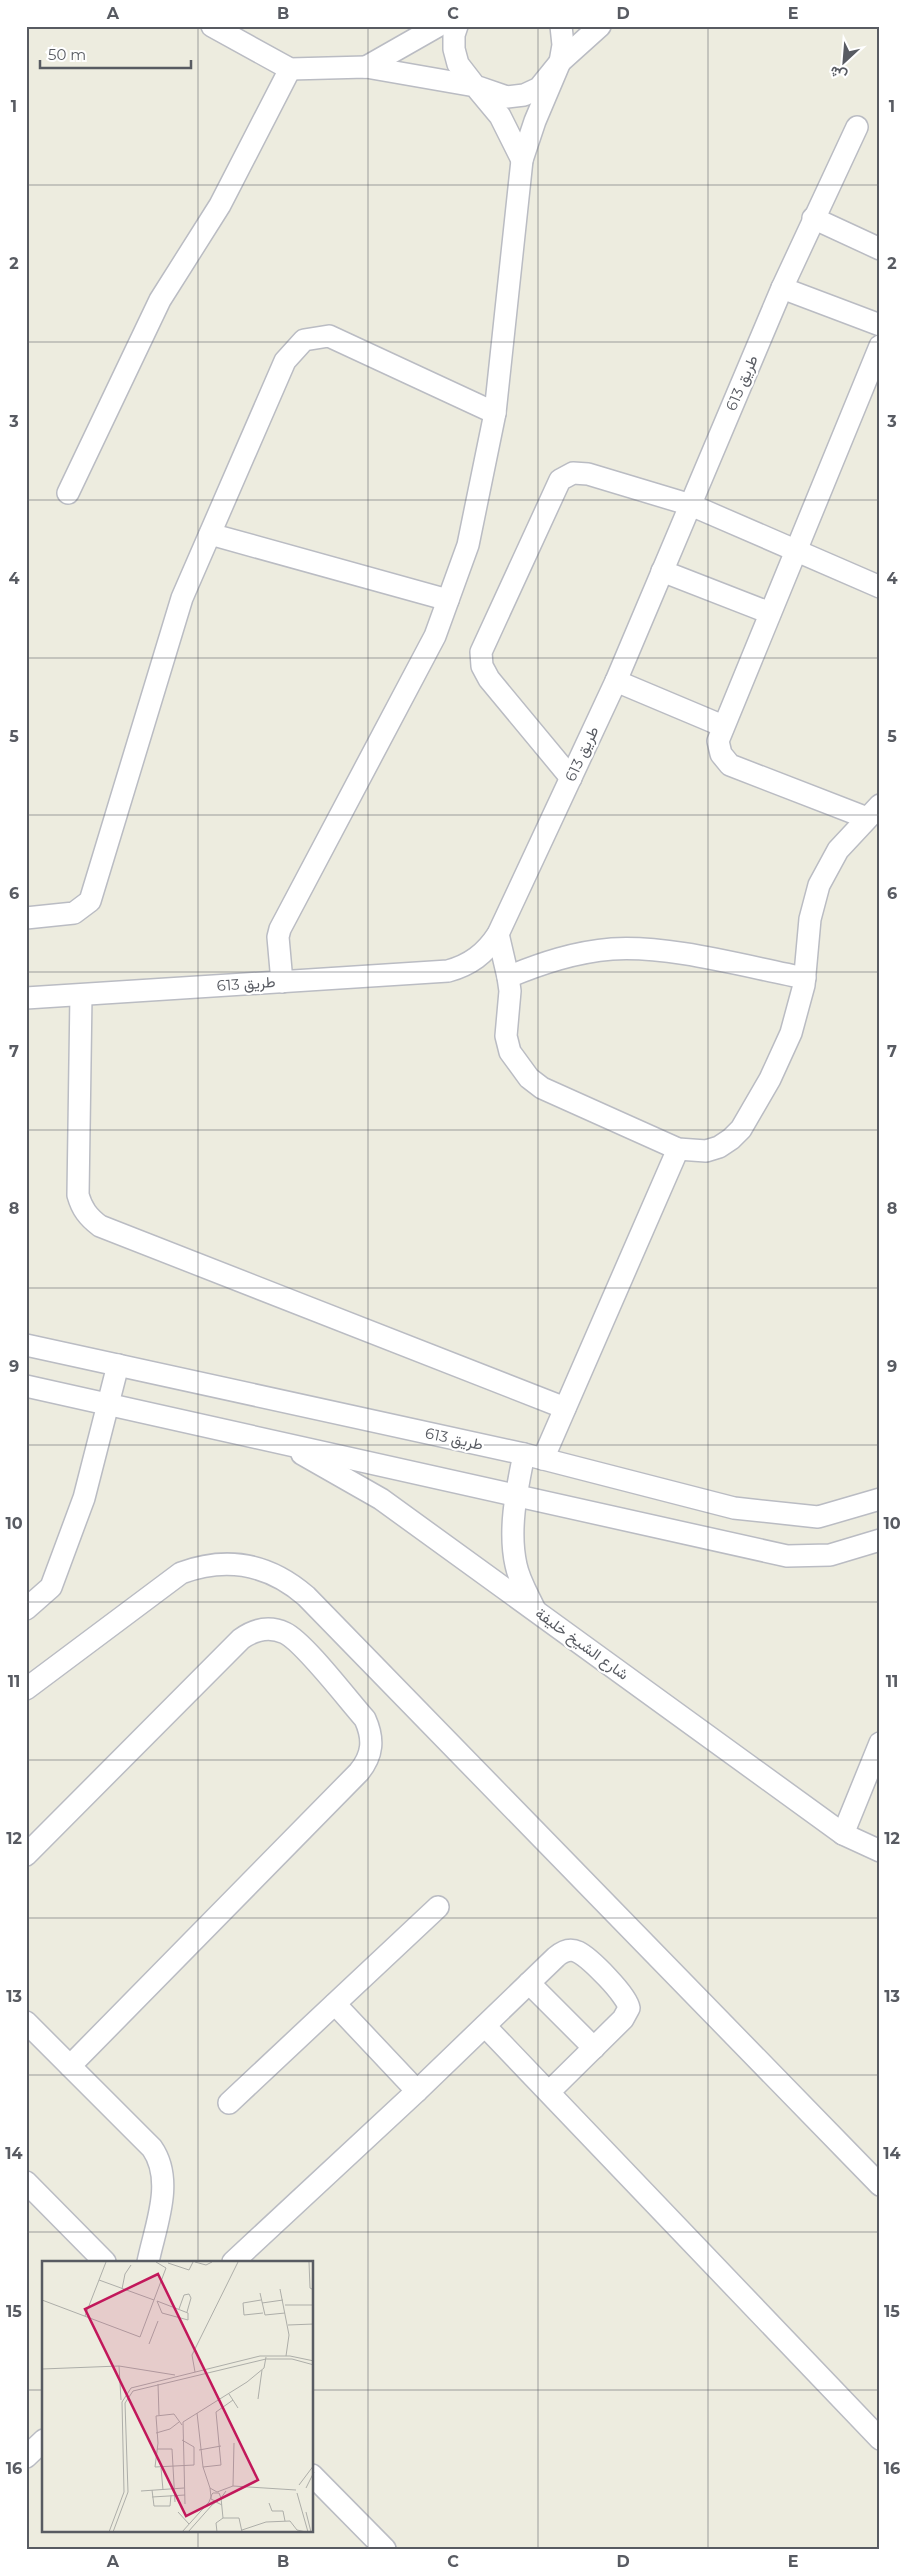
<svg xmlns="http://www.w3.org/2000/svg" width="906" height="2575" font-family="Montserrat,Vazirmatn,sans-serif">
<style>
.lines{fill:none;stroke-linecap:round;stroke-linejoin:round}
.minor-casing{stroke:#babcc3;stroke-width:24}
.minor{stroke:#fff;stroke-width:21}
.grid{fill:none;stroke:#585b62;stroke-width:1;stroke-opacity:0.55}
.labels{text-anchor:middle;stroke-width:4.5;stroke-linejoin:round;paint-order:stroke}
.street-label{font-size:15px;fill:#585b62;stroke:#fff}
.inset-road{fill:none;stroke:#adaea9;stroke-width:1}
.view{fill:#c2185b;fill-opacity:0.15;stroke:#c2185b;stroke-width:2.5}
.inset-edge{fill:none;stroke:#585b62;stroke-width:2.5}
.neatline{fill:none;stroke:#585b62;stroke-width:2}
.grid-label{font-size:16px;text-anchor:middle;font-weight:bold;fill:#585b62}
</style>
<rect width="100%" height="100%" fill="#edecdf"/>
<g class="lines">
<defs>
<g id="minor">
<polyline points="212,26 290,69 366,67 475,86 500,116 522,160"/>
<polyline points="457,26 454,35 454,49 458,64 475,86 507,97 524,95 539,88 560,62 600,26"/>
<polyline points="366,67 438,26"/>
<polyline points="813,218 880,249"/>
<polyline points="782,288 880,325"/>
<polyline points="68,493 160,300 220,205 290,69"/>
<polyline points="210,534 448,600"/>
<polyline points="662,571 770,613"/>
<polyline points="616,681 723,726"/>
<polyline points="571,778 489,679 482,666 481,652 560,480 573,473 588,474 691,505 880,587"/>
<polyline points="867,818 730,765 721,754 718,741 880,346"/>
<polyline points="26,918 74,913 90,901 182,598 285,361 304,340 329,336 495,413"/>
<polyline points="498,934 508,977 510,991 506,1036 510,1052 529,1078 542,1088 678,1149 706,1151 719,1147 731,1139 741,1129 770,1079 791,1033 804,985 810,919 819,885 838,850 880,805"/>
<path d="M508,977C542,963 575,952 612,949C670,945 747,967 805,978"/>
<polyline points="282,982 278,937 280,929 435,636 468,545 495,413 522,160 535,121 560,62 563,45 561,26"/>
<path d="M81,995L78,1195C82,1209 88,1217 100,1226L565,1408"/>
<path d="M26,998L448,971C470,965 485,954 498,934L616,681L782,288L857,127"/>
<polyline points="26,1345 524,1454 734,1508 818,1517 880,1499"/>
<polyline points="26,1386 787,1556 830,1555 880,1540"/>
<polyline points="302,1454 381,1499 843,1834 880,1851"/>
<path d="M524,1454C517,1489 508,1529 516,1565C519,1580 528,1595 534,1608"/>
<polyline points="543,1459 678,1149"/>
<polyline points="26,1609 51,1587 84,1498 118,1365"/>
<path d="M26,1689L181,1573C227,1556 269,1564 306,1596L880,2185"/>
<polyline points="843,1834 880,1743"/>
<path d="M26,1855L241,1639C255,1629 270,1626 285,1633C304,1642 348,1700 365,1719C374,1739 373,1755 359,1772L70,2066"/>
<polyline points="529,1983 594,2048"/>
<polyline points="335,2004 417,2091"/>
<path d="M26,2022L152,2148C175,2181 155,2227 148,2262"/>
<polyline points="485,2026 880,2439"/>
<polyline points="229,2103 438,1907"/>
<polyline points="26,2182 105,2262"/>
<path d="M233,2262L417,2091L556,1957C563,1951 570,1948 578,1952C590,1958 627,1995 629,2008L623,2019L549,2092"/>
<polyline points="26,2457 44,2440"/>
<polyline points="312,2475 385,2549"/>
</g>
</defs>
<use href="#minor" class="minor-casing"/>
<use href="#minor" class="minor"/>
</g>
<path class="grid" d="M198,26V2262M368,26V2549M538,26V2549M708,26V2549M26,185H880M26,342H880M26,500H880M26,658H880M26,815H880M26,972H880M26,1130H880M26,1288H880M26,1445H880M26,1602H880M26,1760H880M26,1918H880M26,2075H880M26,2232H880M26,2390H44M312,2390H880M198,2531V2549"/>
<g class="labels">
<g class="street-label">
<text transform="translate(742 383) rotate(-67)" y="5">طريق 613</text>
<text transform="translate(582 754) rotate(-65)" y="5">طريق 613</text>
<text transform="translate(246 984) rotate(-4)" y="5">طريق 613</text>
<text transform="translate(454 1439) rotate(12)" y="5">طريق 613</text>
<text transform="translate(582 1644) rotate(36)" y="5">شارع الشيخ خليفة</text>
</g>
</g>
<g transform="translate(42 2261)">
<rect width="271" height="271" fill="#edecdf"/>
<path class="inset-road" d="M153,1L164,4L170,1M267,1L268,27L272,29M126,2L147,9L151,1M57,19L112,39M80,28L83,13L89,4M238,28L247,74L244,95M218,32L223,54L243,52M0,39L98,76L124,7L114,1M219,39L201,42L202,54L221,52M115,40L146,52V59L120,52ZM220,42L241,39M243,44H272M137,48L142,34L147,33L149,37L145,51M43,55L64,1M246,64L272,63M107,83L116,60M77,105L79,139M0,108L77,105L133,114M153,111L150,94L196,1M116,123L117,154M187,133L196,147M216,138L220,109M140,164L132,153L114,155L116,182L113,206L152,204V186L140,179M114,172L128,168L137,161M115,188H130L133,241M157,189L179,185M161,206L179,204L174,151L191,139M119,207L121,229M257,224L272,204M191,225L192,182M168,227L175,231L191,225L254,229M264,227L272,211M110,229L112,245H128L129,234M99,230L142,227M184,230L179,237L181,257H197L200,271M255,232L266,271M110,236L143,234M227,242L230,250H241L243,260M143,243L141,161L205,121L222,107L224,96M136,251L147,263M264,251L269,271M200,269L224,261L248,260L255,269L264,271M67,271L82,231L80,141L89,127L218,95H248L272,100M71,271L86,231L83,142L91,130L224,98H250L272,104M140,271L167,241L169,236L170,233L171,232H177L179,237L175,241L169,238V236L168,227L161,206L155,152M146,271L170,244L174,241L180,244M175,271L174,262L181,257"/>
<path class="view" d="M116,13L216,219L144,255L43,48Z"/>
<rect width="271" height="271" class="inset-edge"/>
</g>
<rect width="906" height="2575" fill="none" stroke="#ffffff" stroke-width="55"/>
<g transform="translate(844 62) rotate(206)" stroke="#ffffff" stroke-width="4" paint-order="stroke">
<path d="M0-4L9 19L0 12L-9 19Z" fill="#585b62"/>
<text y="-8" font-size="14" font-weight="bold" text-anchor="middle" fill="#585b62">ش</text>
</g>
<path d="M40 60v8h151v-8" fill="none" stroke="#585b62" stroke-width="2.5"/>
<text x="48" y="60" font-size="15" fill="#585b62" stroke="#ffffff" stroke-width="4" paint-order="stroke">50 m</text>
<rect x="28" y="28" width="850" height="2520" class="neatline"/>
<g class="grid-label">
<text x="113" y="19">A</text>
<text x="283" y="19">B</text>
<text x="453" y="19">C</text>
<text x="623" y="19">D</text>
<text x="793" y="19">E</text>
<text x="14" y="112">1</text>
<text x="892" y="112">1</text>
<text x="14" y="269">2</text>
<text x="892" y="269">2</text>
<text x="14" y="427">3</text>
<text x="892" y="427">3</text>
<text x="14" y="584">4</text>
<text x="892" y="584">4</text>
<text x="14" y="742">5</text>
<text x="892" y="742">5</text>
<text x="14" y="899">6</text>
<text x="892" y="899">6</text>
<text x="14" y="1057">7</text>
<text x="892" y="1057">7</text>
<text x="14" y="1214">8</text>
<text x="892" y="1214">8</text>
<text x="14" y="1372">9</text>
<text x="892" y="1372">9</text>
<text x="14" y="1529">10</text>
<text x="892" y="1529">10</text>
<text x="14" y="1687">11</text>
<text x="892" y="1687">11</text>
<text x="14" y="1844">12</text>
<text x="892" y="1844">12</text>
<text x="14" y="2002">13</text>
<text x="892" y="2002">13</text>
<text x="14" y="2159">14</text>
<text x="892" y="2159">14</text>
<text x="14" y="2317">15</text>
<text x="892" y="2317">15</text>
<text x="14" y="2474">16</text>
<text x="892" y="2474">16</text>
<text x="113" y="2567">A</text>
<text x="283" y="2567">B</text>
<text x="453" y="2567">C</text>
<text x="623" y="2567">D</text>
<text x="793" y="2567">E</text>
</g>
</svg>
